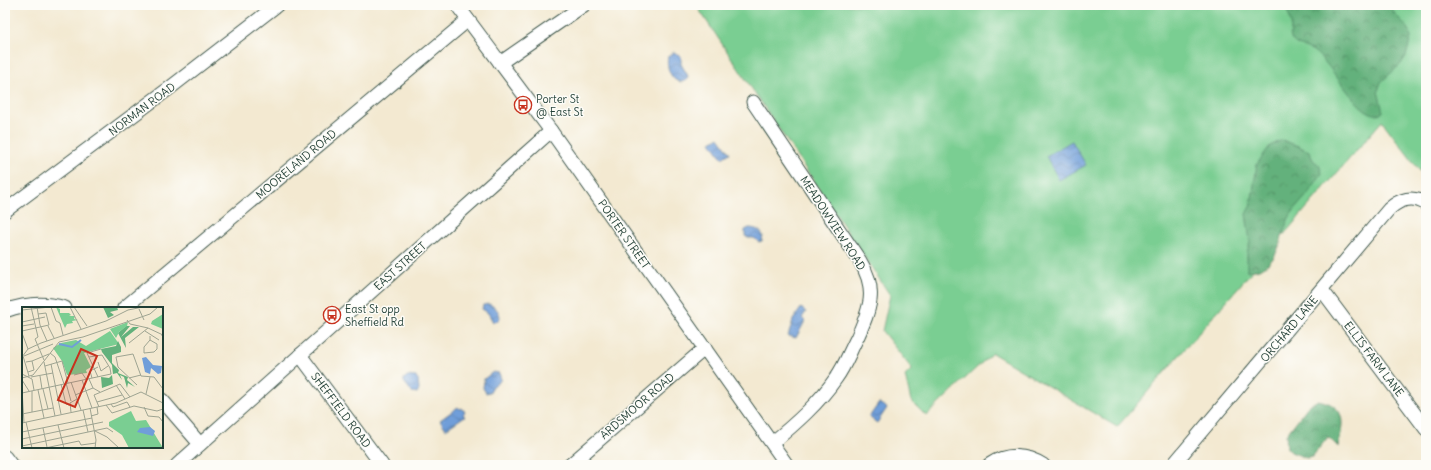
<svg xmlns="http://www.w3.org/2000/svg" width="1431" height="470" font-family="Delius,sans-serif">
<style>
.green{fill:#7ace92;stroke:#4c8663}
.forest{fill:url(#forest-crowns);stroke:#417758}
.water{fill:url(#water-waves);stroke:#486e86}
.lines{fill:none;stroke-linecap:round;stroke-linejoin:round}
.minor-casing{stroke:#3f574c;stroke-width:15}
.minor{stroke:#fff;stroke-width:13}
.labels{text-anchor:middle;stroke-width:3;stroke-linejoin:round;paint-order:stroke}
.poi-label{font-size:11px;fill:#1f3d34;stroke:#fdfcf7;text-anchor:start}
.street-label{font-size:11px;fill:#1f3d34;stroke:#fdfcf7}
.inset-river{fill:none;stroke:#709ed9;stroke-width:2}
.inset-road{fill:none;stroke:#9ea492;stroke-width:1}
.view{fill:#c8321e;fill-opacity:0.15;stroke:#c8321e;stroke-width:2}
.inset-edge{fill:none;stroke:#1f3d34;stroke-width:2}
</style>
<defs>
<pattern id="forest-crowns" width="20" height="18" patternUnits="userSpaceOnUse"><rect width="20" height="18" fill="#63b17c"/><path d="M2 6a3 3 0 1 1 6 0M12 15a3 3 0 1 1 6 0" fill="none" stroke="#519166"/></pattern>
<pattern id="water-waves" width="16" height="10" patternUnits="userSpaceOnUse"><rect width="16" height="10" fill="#709ed9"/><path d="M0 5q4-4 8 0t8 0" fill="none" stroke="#5b82b1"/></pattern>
</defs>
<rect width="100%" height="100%" fill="#fdfcf7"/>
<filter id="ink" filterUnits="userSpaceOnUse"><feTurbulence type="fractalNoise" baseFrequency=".025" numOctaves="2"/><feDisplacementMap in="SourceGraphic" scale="8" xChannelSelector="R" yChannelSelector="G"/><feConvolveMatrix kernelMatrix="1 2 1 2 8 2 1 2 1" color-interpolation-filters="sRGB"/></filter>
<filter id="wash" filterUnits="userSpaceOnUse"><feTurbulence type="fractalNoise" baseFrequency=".012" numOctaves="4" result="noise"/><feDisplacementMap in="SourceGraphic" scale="16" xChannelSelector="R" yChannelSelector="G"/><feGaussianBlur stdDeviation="0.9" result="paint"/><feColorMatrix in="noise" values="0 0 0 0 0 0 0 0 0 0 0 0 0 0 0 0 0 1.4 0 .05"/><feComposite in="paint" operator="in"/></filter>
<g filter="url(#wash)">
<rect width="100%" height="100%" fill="#f3e9d1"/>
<polygon class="green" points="696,5 1426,5 1426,179 1382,121 1197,335 1117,427 992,353 926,416 911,401 905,376 912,369 882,331 890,295"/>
<g class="forest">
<path d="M1285,5H1390L1395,14L1409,29L1411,38L1406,56L1401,64L1381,82L1378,91L1383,112C1379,114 1376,115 1371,113C1354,107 1332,66 1316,53C1309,46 1295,48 1291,38C1289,33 1292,27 1291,23C1290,17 1287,11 1285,5Z"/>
<path d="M1282,140L1298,146L1309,151L1313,160L1319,165L1322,173C1318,179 1314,185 1310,191C1304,200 1294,208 1289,218C1278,241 1280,270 1247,271V253L1250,241L1246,214L1251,205L1257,164L1270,146Z"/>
<path d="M1318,400C1347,406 1344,422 1338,447L1328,437L1312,457L1306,458L1291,452L1287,448L1286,435L1308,406Z"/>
</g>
<g class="water">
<path d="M674,52L681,56V64L688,76L687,80C673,88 665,67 668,56Z"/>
<polygon points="719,137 730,153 722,158 711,142"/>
<polygon points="1072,141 1086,165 1059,180 1046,156"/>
<path d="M749,228C755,228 761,230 763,236L762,241L759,242L754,238H748L745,236V230Z"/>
<path d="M489,304C495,307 500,311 500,318L497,321L493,322L488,313L482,309L483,305Z"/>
<polygon points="801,308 806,312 802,318 805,321 796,338 788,336 793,320"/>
<polygon points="493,372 499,373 501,379 499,382 493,386 490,392 486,393 483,388 484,379"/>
<polygon points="407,376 416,377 418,379 419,390 417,393 412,392 404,382 404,379"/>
<polygon points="879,403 887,408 877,423 869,417"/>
<polygon points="458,407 460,409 462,408 465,412 463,414 465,416 446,429 440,420"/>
</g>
</g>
<g filter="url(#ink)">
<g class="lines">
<defs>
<g id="minor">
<polyline points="457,5 551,131 787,465"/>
<polyline points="500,63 584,5"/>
<path d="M753,102L860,261C878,290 870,309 857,338C850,351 845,366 836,378C819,403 795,424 772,443"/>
<polyline points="5,211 171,87 277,5"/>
<polyline points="1322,290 1426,429"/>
<polyline points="124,308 468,20"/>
<path d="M5,311C24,304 45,302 65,308"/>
<polyline points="300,355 382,465"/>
<polyline points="162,400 200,444"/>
<polyline points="5,457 11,465"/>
<polyline points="177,465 551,131"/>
<polyline points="570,465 705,348"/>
<path d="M989,465C1006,453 1026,454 1043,465"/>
<path d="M1173,465L1389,209C1400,199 1413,195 1426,204"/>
</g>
</defs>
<use href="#minor" class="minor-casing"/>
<use href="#minor" class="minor"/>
</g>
</g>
<defs>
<symbol id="bus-ring" viewBox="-11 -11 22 22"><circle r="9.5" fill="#fdfcf7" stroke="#c8321e" stroke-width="1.5"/><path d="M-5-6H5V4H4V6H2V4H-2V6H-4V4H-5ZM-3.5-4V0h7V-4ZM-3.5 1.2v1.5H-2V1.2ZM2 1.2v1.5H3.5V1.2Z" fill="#c8321e"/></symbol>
</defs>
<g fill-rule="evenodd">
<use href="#bus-ring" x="513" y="95" width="20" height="20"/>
<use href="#bus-ring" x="322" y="305" width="20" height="20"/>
</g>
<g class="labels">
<g class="poi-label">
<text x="536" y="103">Porter St<tspan x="536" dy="13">@ East St</tspan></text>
<text x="345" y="313">East St opp<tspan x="345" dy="13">Sheffield Rd</tspan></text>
</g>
<g class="street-label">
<text transform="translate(142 109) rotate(-37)" y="4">NORMAN ROAD</text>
<text transform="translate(296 164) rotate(-40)" y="4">MOORELAND ROAD</text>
<text transform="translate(833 223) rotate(57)" y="4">MEADOWVIEW ROAD</text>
<text transform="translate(624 234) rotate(55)" y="4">PORTER STREET</text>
<text transform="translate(400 266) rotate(-42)" y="4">EAST STREET</text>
<text transform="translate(1289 329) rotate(-50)" y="4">ORCHARD LANE</text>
<text transform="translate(1374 359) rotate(53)" y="4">ELLIS FARM LANE</text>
<text transform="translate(637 406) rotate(-41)" y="4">ARDSMOOR ROAD</text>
<text transform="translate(341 410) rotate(53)" y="4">SHEFFIELD ROAD</text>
</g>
</g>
<g transform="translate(22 307)">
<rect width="141" height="141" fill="#f3e9d1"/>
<path d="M88,24L97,37L62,46L69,60L64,63L65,66L45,68L40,54L31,41L39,36L54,33L64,39Z" fill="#7ace92"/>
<path d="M81,0H95L96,3L88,5L92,8L86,11ZM104,19H108L99,30L111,20H117L103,31L104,41L96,26ZM96,34L99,40V45L90,48V56L97,63L96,66L106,70L105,73L113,80L106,76L105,81L102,70L98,68L100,73L95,66L91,67L90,58L80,45L79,42L94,39ZM90,68L91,77L80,81L79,70L87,71Z" fill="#63b17c"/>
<path d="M34,0L38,2V6H47L49,8L47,9H53L52,12L56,13L50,14L51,16L45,17L43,21ZM106,15L105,19L97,25L94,31L88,22Z" fill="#7ace92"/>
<path d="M141,7V22L129,17L130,14ZM109,104L114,114L124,113L141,141H107L100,128L87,119V115Z" fill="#7ace92"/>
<path d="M124,50L131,58L140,59L139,66L136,67L129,61L128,67L123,65L120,51ZM128,120L133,124L131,129L115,125L118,121Z" fill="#709ed9"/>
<path class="inset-river" d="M37,37L50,40L59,33"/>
<path class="inset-road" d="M9,0L16,30M15,0L18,18L25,34M29,0L34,14L38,16L41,28M48,0L59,22M52,0L65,19M117,2L122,13M0,3L28,0M105,13L108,17L126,21L107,36M0,15L23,10M0,19L12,17M26,19L32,31M126,21L141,28H139M0,24L27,18L24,6L16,7M123,24L137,33M0,26L6,42M16,30L13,32L22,53M128,33L122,40V46L132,45L135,42V37L128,33V29M28,46L33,50L42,77M1,49L7,69M2,49L31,37M0,50L6,42L19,36L84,14L106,3L121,0M67,50L80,48L88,61L89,67M10,54L27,47M4,55L10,54L12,63L6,65M22,55L33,109M76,55L79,64L86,59M29,57L39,107M23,59L40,54L46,76M0,67L10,72L12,83M52,68L60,66L64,72M18,69L20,82M9,70L31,66M76,70L65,46L79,42M0,71L11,68L37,35L61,30L128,7L136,0M70,71L68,64L76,60M107,71L119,68M67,72L71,81L78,85M0,73L7,84M60,73L70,101M49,75L59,103M44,76L49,94M39,77L44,97L47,98M94,78L103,92M115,78L96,60L94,50L111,47L119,69L132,70L141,82M0,82L2,116M21,82L26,102M16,83L22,111M10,84V105M0,86L89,67M124,87L128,70M53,88L71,81M75,95L100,88M89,97L91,100L105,95L108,100M84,98L90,106L112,99L135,104L141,102M77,100L72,88L98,77L108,90M122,100L126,109L137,110L141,115M68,101L74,133L73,141M61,103L66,125M49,105L48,96L55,92M0,107L31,101M69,109L76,107L75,100M4,115L10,141M0,116L94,96L119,85L141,96M36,118L42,141M21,121L25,140M73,124L85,130L97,141M0,125L70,111M0,132L81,115M0,139L85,121L91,125M23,141L57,134L59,138L74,136"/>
<path class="view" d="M59,42L75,49L53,100L36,93Z"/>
<rect width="141" height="141" class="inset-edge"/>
</g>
<rect width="1431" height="470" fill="none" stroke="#fdfcf7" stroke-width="20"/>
</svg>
